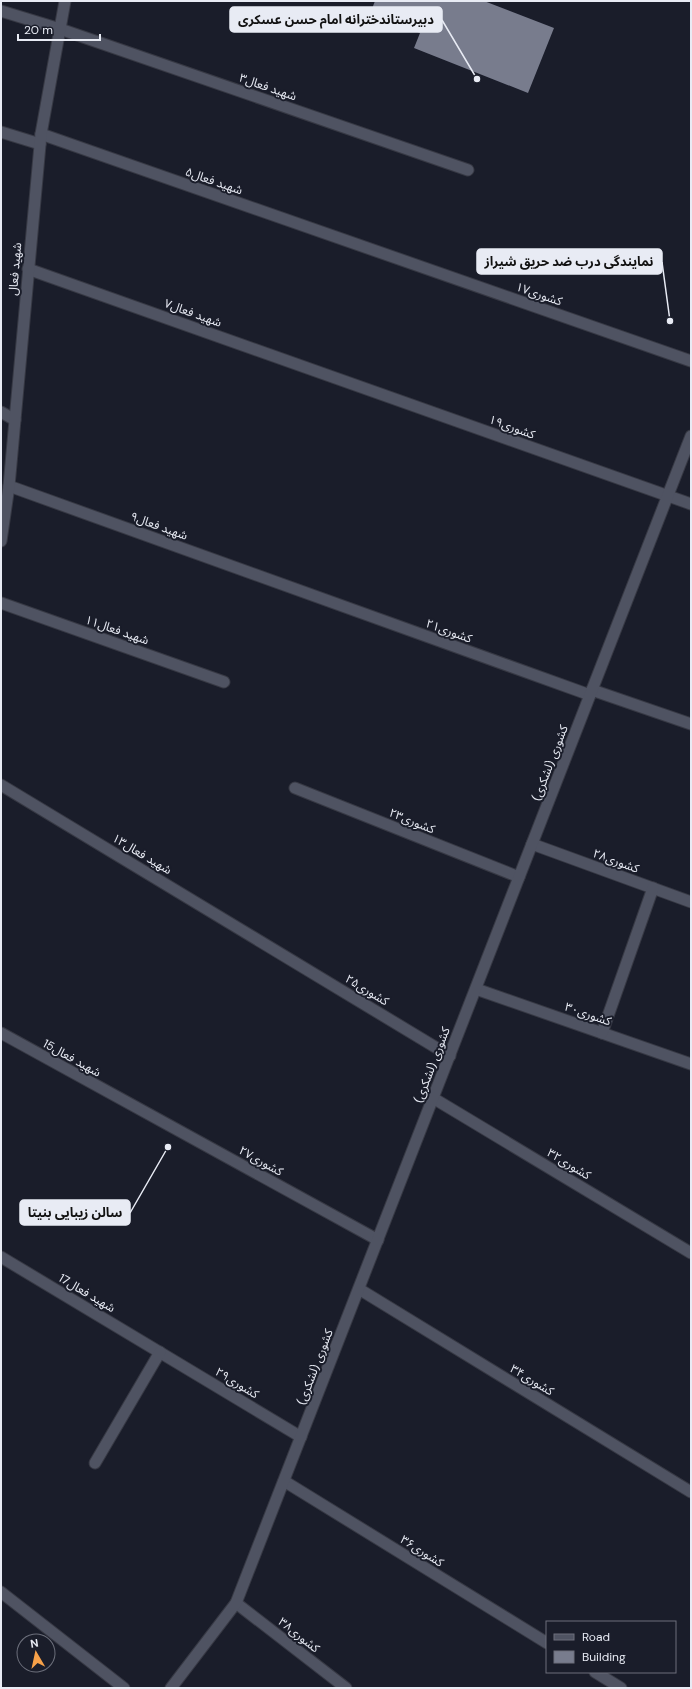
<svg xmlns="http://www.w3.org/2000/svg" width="692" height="1689" font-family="'DM Sans','Noto Sans Arabic',sans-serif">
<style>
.building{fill:#787c8d}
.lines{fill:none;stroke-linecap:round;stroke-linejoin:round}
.minor-casing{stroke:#373944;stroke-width:13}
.tertiary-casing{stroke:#373944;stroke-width:13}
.minor{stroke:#4f5362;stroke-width:11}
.tertiary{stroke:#4f5362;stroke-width:11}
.labels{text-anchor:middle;stroke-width:4;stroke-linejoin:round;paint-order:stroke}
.street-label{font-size:12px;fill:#e8ebf4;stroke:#1a1d2a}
.leader{fill:none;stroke:#e8ebf4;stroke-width:1.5}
.callout-dot{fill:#e8ebf4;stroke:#1a1d2a;stroke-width:1.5}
.callout{fill:#e8ebf4;stroke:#e8ebf4;stroke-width:1.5}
.callout-label{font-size:13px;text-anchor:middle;font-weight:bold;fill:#111}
</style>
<rect width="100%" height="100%" fill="#1a1d2a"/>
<polygon class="building" points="375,1 484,1 554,28 528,93 414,48 420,33 370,14"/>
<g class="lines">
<defs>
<g id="minor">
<polyline points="1,11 60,29 468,170"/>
<polyline points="1,132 40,144"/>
<polyline points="41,134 691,361"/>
<polyline points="28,269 691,504"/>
<polyline points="1,412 15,420"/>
<polyline points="9,486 590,695"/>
<polyline points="1,603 224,682"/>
<polyline points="592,690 691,724"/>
<polyline points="1,785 450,1056"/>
<polyline points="295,788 519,877"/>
<polyline points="532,844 691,902"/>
<polyline points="476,989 691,1064"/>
<polyline points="1,1033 378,1240"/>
<polyline points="602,1033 653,888"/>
<polyline points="433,1098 691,1253"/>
<polyline points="1,1257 301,1437"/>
<polyline points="359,1289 691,1492"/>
<polyline points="95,1463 160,1352"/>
<polyline points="284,1481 547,1643"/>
<polyline points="1,1592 124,1688"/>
<polyline points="236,1603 346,1688"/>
<polyline points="595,1672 621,1688"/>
</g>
<g id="tertiary">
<polyline points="1,541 9,486 41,134 65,1"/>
<polyline points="171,1688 236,1603 691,436"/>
</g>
</defs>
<use href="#minor" class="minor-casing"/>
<use href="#tertiary" class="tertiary-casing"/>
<use href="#minor" class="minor"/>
<use href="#tertiary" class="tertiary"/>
</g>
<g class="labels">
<g class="street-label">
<text transform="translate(268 87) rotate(19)" y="4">شهید فعال۳</text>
<text transform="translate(214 181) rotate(19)" y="4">شهید فعال۵</text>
<text transform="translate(15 269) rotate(-85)" y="4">شهید فعال</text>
<text transform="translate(539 294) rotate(19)" y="4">۱۷کشوری</text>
<text transform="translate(193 313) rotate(20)" y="4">شهید فعال۷</text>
<text transform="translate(512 427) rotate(20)" y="4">۱۹کشوری</text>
<text transform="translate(159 526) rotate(20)" y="4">شهید فعال۹</text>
<text transform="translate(117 630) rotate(19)" y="4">شهید فعال۱۱</text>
<text transform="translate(449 631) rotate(20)" y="4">۲۱کشوری</text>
<text transform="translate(550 763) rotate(-69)" y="4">کشوری (لشکری)</text>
<text transform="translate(412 821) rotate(22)" y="4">کشوری۲۳</text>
<text transform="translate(142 854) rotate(31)" y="4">شهید فعال۱۳</text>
<text transform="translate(616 861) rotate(20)" y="4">کشوری۲۸</text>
<text transform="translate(367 990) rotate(31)" y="4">کشوری۲۵</text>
<text transform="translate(588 1014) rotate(19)" y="4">کشوری۳۰</text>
<text transform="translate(72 1058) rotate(29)" y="4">15شهید فعال</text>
<text transform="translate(432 1065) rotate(-69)" y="4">کشوری (لشکری)</text>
<text transform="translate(261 1161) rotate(29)" y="4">کشوری۲۷</text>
<text transform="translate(569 1164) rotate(31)" y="4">کشوری۳۲</text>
<text transform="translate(87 1293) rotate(31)" y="4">17شهید فعال</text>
<text transform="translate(315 1367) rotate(-69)" y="4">کشوری (لشکری)</text>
<text transform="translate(532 1380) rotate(31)" y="4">کشوری۳۴</text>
<text transform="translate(237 1383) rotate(31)" y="4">کشوری۲۹</text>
<text transform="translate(422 1551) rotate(32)" y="4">کشوری۳۶</text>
<text transform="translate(299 1635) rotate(38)" y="4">کشوری۳۸</text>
</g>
</g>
<path class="leader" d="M477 79L442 20M670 321L662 262M168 1147L130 1213"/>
<g class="callout-dot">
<circle cx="477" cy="79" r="4"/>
<circle cx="670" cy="321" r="4"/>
<circle cx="168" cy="1147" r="4"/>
</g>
<g class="callout">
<rect x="230" y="7" width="212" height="25" rx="4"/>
<rect x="477" y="249" width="185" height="25" rx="4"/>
<rect x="20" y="1200" width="110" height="25" rx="4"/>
</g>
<g class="callout-label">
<text x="336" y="24">دبیرستاندخترانه امام حسن عسکری</text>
<text x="569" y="266">نمایندگی درب ضد حریق شیراز</text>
<text x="75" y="1217">سالن زیبایی بنیتا</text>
</g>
<rect width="692" height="1689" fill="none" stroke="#e8ebf4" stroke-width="4"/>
<rect x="546" y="1621" width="130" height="52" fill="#1a1d2a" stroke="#6c6f7b"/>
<rect x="554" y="1634" width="20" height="6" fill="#4f5362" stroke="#6c6f7b"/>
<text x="582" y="1641" font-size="12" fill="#e8ebf4">Road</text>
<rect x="554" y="1651" width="20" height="12" fill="#787c8d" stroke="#6c6f7b"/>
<text x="582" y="1661" font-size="12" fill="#e8ebf4">Building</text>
<g transform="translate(36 1653) rotate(351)"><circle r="19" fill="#1a1d2a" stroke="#6c6f7b"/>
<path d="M0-3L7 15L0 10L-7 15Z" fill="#f7a149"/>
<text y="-6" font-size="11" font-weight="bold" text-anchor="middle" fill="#e8ebf4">N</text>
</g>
<path d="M18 34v6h82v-6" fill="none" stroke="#e8ebf4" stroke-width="2"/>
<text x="24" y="34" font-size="12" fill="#e8ebf4" stroke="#1a1d2a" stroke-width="3" paint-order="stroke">20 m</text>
</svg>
